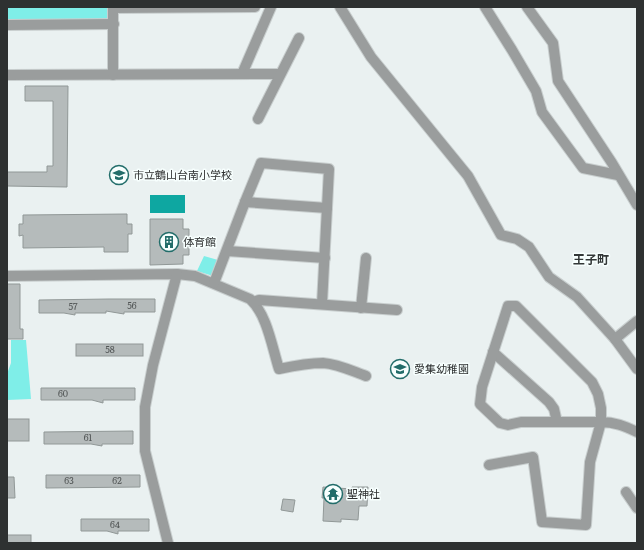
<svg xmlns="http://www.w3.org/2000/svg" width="644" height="550" font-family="Literata,'Noto Sans JP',serif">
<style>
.green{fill:#7feee8}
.water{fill:#0ea7a1}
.building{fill:#b5bbbb;stroke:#919897}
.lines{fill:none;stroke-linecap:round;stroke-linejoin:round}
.street-casing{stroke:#c8cece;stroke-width:12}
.street{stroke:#9a9d9d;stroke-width:10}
.labels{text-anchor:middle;stroke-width:3;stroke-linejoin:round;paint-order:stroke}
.number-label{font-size:9px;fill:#505454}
.poi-label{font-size:11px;fill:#2e3131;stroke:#f7fffe;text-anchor:start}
.neighbourhood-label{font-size:12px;font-weight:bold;fill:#323737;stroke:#f7fffe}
</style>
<rect width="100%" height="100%" fill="#eaf1f1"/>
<g class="green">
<polygon points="7,7 109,7 109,16 105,20 7,21"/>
<polygon points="204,256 218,260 213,276 197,271"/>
<polygon points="11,340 26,340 31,399 7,400 7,374 11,363"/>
</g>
<rect class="water" x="150" y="195" width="35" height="18"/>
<g class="building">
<polygon points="25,86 68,86 67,187 7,186 7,172 47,172 47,166 53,166 53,101 25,101"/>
<polygon points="127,214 127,224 132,224 132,234 128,234 128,252 104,252 104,247 23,248 23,235 19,236 19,224 23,224 23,215"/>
<polygon points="150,219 183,219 183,229 189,229 189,255 183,255 183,264 150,265"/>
<polygon points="7,284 20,284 20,329 23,329 23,339 7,339"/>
<polygon points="109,299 155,299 155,312 124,312 124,314 106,311 106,313 75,313 75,315 64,313 39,313 39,300"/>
<rect x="76" y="344" width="67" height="12"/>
<polygon points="41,388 135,388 135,400 103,400 103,403 92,400 41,400"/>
<rect x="7" y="419" width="22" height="22"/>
<polygon points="133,431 133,444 102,444 102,446 91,444 44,444 44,432"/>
<polygon points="46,475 140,475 140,487 46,488"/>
<polygon points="7,477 14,477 15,498 7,498"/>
<polygon points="323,487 352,489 352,487 368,487 367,506 359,506 358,520 341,519 341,522 323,521 324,498 322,498"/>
<polygon points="283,499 295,500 293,512 281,510"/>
<polygon points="81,519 149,519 149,531 118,531 118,534 107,531 81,531"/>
<rect x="7" y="535" width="24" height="8"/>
</g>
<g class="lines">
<defs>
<g id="street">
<polyline points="340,7 371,57 468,176 501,235 517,239 529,247 549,277 577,297 615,339 637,369"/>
<polyline points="485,7 512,50 536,91 542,112 583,168 618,175"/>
<polyline points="527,7 553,43 558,81 612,163 637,205"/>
<polyline points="113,8 255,7"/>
<polyline points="7,25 114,24"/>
<polyline points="242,74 271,7"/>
<polyline points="7,75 280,74"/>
<polyline points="113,75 113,7"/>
<polyline points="258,119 299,38"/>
<polyline points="245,202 327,208"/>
<polyline points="227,251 325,258"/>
<path d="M7,276L177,274L195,276L250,299C267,314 272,347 279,369C293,366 308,363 323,363C338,364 352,371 366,376"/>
<polyline points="214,283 245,202 261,163 329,169 322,304"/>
<polyline points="254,302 259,300 397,310"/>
<polyline points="361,308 366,258"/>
<polyline points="615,339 637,321"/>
<polyline points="493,352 549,402 554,409 557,422"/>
<path d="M489,465L533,457L542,522L586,525L590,462L601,422V408L598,394L592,382L516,306H508L482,387L480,404L500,423L508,425L521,422H601C615,422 624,426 637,432"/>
<polyline points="626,492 637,508"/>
<polyline points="168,543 145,451 145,407 153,365 177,274"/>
</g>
</defs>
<use href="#street" class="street-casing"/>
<use href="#street" class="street"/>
</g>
<defs>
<symbol id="school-ring" viewBox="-11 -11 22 22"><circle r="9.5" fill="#f7fffe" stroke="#226d6a" stroke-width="1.5"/><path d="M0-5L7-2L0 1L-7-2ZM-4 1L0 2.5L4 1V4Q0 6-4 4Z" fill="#226d6a"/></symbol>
<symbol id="building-ring" viewBox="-11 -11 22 22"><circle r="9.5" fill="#f7fffe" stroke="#226d6a" stroke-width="1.5"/><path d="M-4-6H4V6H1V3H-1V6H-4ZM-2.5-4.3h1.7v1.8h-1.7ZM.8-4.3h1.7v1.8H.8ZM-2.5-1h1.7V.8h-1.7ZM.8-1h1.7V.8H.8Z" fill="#226d6a"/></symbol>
<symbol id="temple-ring" viewBox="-11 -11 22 22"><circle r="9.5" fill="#f7fffe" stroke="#226d6a" stroke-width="1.5"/><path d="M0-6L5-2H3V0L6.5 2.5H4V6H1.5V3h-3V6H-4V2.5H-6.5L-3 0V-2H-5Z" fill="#226d6a"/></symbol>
</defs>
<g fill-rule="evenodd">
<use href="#school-ring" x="108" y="164" width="22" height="22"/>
<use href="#building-ring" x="158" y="231" width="22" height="22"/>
<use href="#school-ring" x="389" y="358" width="22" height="22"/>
<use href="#temple-ring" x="322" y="483" width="22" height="22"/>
</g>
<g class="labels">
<g class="number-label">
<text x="132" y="309">56</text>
<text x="73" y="310">57</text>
<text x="110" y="353">58</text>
<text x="63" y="397">60</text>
<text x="88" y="441">61</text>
<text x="69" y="484">63</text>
<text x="117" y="484">62</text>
<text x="115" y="528">64</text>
</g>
<g class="poi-label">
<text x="133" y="179">市立鶴山台南小学校</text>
<text x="183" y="246">体育館</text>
<text x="414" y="373">愛集幼稚園</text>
<text x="347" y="498">聖神社</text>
</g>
<g class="neighbourhood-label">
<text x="591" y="264">王子町</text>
</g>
</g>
<rect width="644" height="550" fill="none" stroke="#2e3131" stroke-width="16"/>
</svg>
